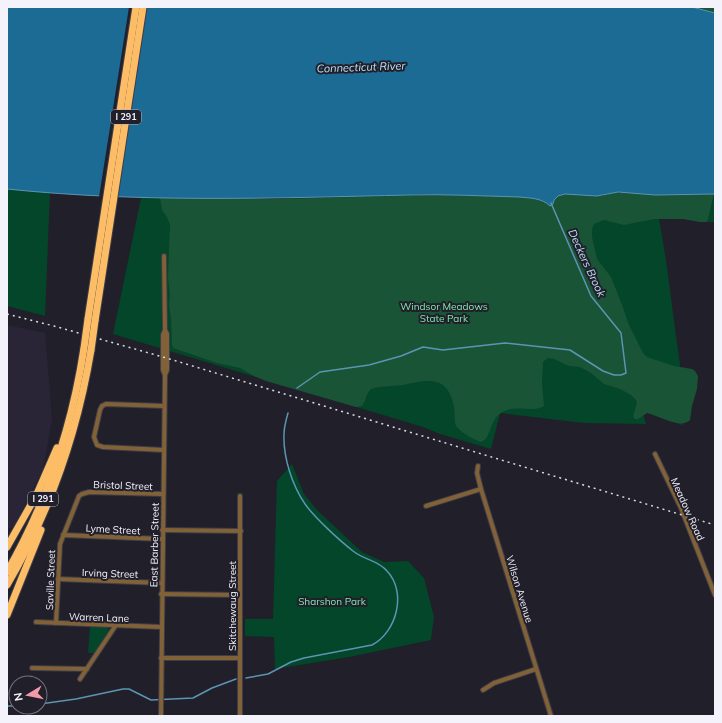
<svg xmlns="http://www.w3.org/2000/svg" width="722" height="723" font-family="Mulish,sans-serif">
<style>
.built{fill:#292537}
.green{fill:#034629}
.forest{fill:#195436}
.water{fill:#1b6b95;stroke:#5c94b4}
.pier{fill:#211f2a}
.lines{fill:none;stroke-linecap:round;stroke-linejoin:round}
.stream{stroke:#5c94b4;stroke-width:1.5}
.street-casing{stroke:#3f3d47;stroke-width:6}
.highway-casing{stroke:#3f3d47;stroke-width:9}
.street{stroke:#816137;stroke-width:4}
.highway{stroke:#fdbd67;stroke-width:7}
.rail{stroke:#dcdae4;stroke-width:1.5;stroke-dasharray:2 4;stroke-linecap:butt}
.highway-bridge-casing{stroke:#3f3d47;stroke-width:9;stroke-linecap:butt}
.highway-bridge{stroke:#fdbd67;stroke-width:7}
.labels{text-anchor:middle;stroke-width:4;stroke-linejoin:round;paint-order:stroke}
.shield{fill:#211f2a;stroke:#b5b3bc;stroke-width:1}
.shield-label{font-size:9px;font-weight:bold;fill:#f4f2fb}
.park-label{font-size:10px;fill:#80e8ae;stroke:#211f2a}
.street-label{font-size:10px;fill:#f4f2fb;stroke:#211f2a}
.water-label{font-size:11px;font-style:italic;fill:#bce1f9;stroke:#211f2a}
</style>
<rect width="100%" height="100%" fill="#211f2a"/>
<polygon class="built" points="7,325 45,333 52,419 43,469 13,528 7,528"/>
<g class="green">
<polygon points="7,189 50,192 45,316 7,306"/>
<polygon points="714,194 715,222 706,222 708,220"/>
<polygon points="409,195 497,196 655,195 666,260 686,411 682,425 642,411 646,424 584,423 500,413 491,449 440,434 423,427 113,334 141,198 275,199"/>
<polygon points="292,464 304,494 318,511 362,552 384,562 408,561 424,578 434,617 431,640 349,657 275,669 274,637 245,636 245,619 273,619 277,481"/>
<polygon points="90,627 107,627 109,630 95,653 88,653"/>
</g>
<g class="forest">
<polygon points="692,7 715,7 715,13"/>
<path d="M614,192L655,195L714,194L708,220L706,222H700L683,219H654L624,225L604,220L594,224L592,229V237L597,259L611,277L621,302L629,325L643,353L647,357L674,366L692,369L695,371L698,376L697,389L692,406L690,420C681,430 658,415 647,413L638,419H635L633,417L637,402L635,399L631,395L620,389L604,384L591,373L580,367L569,366L554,359L548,358L543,362L542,384L544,406C533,413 517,405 504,411C488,419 492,439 481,442C473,439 461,433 456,426C454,421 455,412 454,407C448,375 429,379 403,385C396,386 374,386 370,390C366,394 366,401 362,406L356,407L266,381L254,376L240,368L217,363L173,348L172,345L171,319L169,304L170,295L168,277L170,225L167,217L162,210L160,198L275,199L443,195L528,197L546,201L550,206L553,205L554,200C564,188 583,197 598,196C603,196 608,194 614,192Z"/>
</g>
<path class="water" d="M7,7H692L715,13V194L655,195L618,192L597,196L565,194L558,196L554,200L553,204L550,206C542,198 530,198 519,197C482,196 446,194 410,195C275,198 141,203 7,189Z"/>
<polygon class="pier" points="129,7 147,7 117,199 99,197"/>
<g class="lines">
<g class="stream">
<polyline points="297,388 320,372 369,365 401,356 423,347 443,350 505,343 570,350 603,371 614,375 621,375 626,373 621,333 591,296 551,203"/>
<path d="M246,678L268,674L291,662L304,658L372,645C397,632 407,592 387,571C378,560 364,560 353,551C339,540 315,518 305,504C292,485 283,457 284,434C284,427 286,420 288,413"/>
<polyline points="40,704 76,699 123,689 129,689 151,700 193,698 212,688 236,679"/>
<polyline points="7,706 16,706"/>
</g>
<defs>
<g id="street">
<polyline points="164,256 165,330"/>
<polyline points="164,450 103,447 97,445 94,437 100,410 102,406 106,404 164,406"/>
<polyline points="655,454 681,508 715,595"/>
<polyline points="478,466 477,473 481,489 551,716"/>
<polyline points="426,506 481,489"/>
<polyline points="162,530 241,531"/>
<polyline points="63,535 162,539"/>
<polyline points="58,579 162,583"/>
<polyline points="161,594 240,595"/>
<polyline points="36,622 161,627"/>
<polyline points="56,623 60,544 79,496 82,494 89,492 163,494"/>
<polyline points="161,658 240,658"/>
<polyline points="32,668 87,669"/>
<polyline points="80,679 116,625"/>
<polyline points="483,690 494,683 536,669"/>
<polyline points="161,716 165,375 163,370 163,335 165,330 167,334 167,370 165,375"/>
<polyline points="240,716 240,496"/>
</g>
<g id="highway">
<polyline points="88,319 136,7"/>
<polyline points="95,321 143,7"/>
<polyline points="7,547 37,494 57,448"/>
<path d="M7,572C47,502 72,427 84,348"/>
<path d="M7,585C50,512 77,434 91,350"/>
<polyline points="7,615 41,530"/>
</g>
</defs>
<use href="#street" class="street-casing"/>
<use href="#highway" class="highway-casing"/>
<use href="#street" class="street"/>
<use href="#highway" class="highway"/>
<polyline class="rail" points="7,314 54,326 163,357 715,525"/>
<defs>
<g id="highway-bridge">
<polyline points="84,348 88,319"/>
<polyline points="91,350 95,321"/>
</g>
</defs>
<use href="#highway-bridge" class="highway-bridge-casing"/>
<use href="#highway-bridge" class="highway-bridge"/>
</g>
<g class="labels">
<g class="shield">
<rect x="111" y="110" width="30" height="14" rx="3"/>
<rect x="28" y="492" width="30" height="14" rx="3"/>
</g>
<g class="shield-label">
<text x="126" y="120">I 291</text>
<text x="43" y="502">I 291</text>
</g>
<g class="park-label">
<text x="444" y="310">Windsor Meadows<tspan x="444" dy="12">State Park</tspan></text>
<text x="332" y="605">Sharshon Park</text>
</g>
<g class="street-label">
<text transform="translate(123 485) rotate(2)" y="4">Bristol Street</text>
<text transform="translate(688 509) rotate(66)" y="4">Meadow Road</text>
<text transform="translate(113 529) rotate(3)" y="4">Lyme Street</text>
<text transform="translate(154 545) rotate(-89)" y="4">East Barber Street</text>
<text transform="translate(110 573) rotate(2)" y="4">Irving Street</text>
<text transform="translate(50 580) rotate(-88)" y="4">Saville Street</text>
<text transform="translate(520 589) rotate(73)" y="4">Wilson Avenue</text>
<text transform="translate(232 606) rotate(-90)" y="4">Skitchewaug Street</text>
<text transform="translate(99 617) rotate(2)" y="4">Warren Lane</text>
</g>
<g class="water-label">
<text transform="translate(361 67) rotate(-2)" y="4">Connecticut River</text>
<text transform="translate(587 263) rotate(65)" y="4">Deckers Brook</text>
</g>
</g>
<rect width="722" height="723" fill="none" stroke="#f4f2fb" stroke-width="16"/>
<g transform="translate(28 695) rotate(260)"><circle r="19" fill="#211f2a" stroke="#75737e"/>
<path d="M0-3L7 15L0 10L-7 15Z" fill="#f39aa9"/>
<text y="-6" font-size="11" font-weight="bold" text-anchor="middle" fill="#f4f2fb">N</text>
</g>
</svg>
